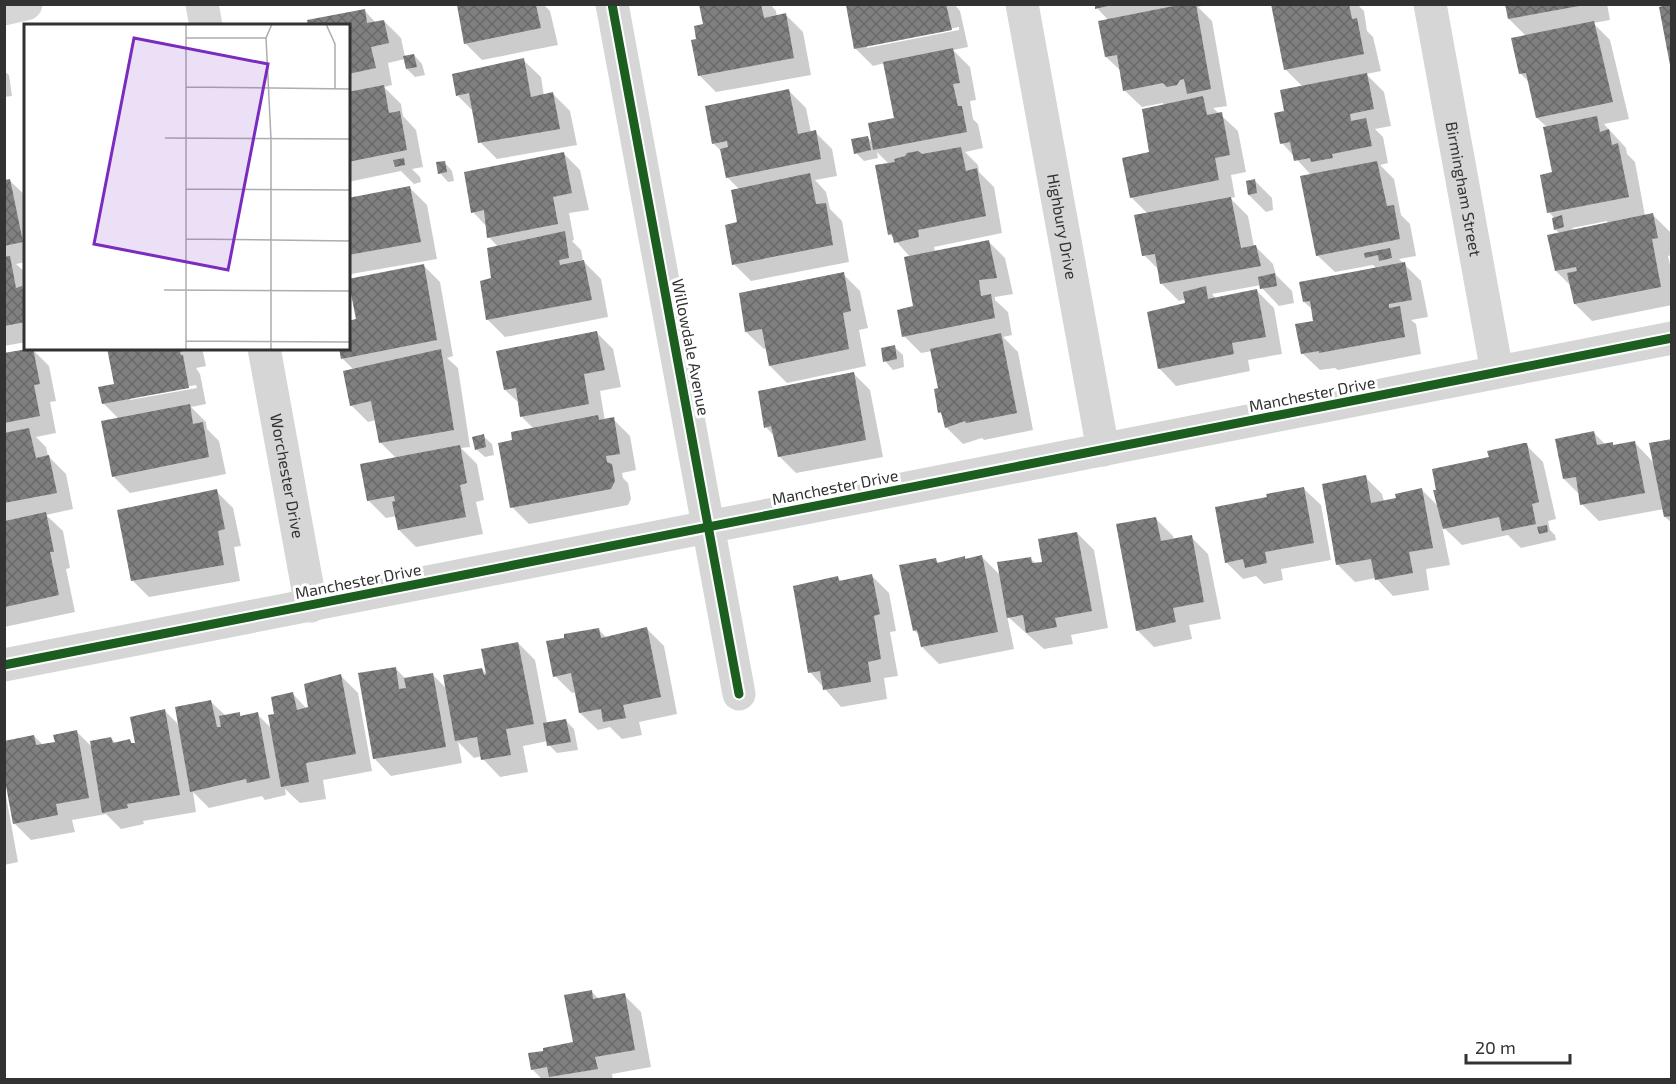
<svg xmlns="http://www.w3.org/2000/svg" width="1676" height="1084" font-family="'Exo 2',sans-serif">
<style>
.shadow{fill:#0003;fill-rule:evenodd}
.building{fill:url(#building-cross-hatch)}
.lines{fill:none;stroke-linecap:round;stroke-linejoin:round}
.minor{stroke:#d6d6d6;stroke-width:33}
.cycleway-casing{stroke:#fff;stroke-width:13}
.cycleway{stroke:#1b5e20;stroke-width:9}
.labels{text-anchor:middle;stroke-width:6;stroke-linejoin:round;paint-order:stroke}
.street-label{font-size:16px;fill:#323232;stroke:#fff}
.inset-road{fill:none;stroke:#adadad;stroke-width:1.5}
.view{fill:#7b2cbf;fill-opacity:0.15;stroke:#7b2cbf;stroke-width:3}
.inset-edge{fill:none;stroke:#323232;stroke-width:3}
</style>
<defs>
<pattern id="building-cross-hatch" width="8" height="8" patternUnits="userSpaceOnUse" patternTransform="scale(1.5)"><rect width="8" height="8" fill="#808080"/><path d="M0 0l8 8M0 8l8-8" fill="none" stroke="#696969"/></pattern>
</defs>
<rect width="100%" height="100%" fill="#fff"/>
<g class="shadow">
<polygon points="458,4 543,4 550,11 558,45 482,60 465,43"/>
<polygon points="699,4 770,4 776,11 777,17 786,15 803,32 811,75 716,92 699,75 698,40 704,25"/>
<path d="M857,4H954L960,11L968,47L953,50L970,67L976,100L970,101L973,119L978,124L983,148L965,152L978,165L979,172L994,187L1002,233L934,247L935,252L988,241L1005,258L1013,294L995,297V300L1008,312L1012,335L1003,337L1018,352L1033,430L984,440L982,438L963,444L946,427L944,417L939,412L940,389L932,351L921,353L904,336L915,307L910,257L890,234L889,164L877,152L878,158L864,161L856,153L867,137L873,143L895,120L885,63L873,66L856,49L848,6ZM959,27V30L867,48V45Z"/>
<polygon points="1096,4 1209,4 1198,7 1212,21 1227,106 1213,108 1238,131 1246,172 1231,175 1235,197 1230,198 1248,216 1254,247 1256,247 1273,264 1276,275 1292,291 1294,303 1279,306 1262,288 1261,285 1212,294 1216,299 1257,291 1274,308 1282,354 1248,360 1250,371 1176,386 1159,368 1187,304 1186,299 1179,301 1162,284 1159,270 1144,255 1148,214 1131,197 1151,153 1164,106 1163,103 1142,107 1124,90 1121,71 1106,57 1109,21 1097,8"/>
<polygon points="1273,4 1357,4 1364,11 1367,31 1373,37 1381,71 1366,74 1384,92 1391,126 1375,129 1383,137 1388,163 1380,165 1394,179 1401,215 1410,224 1416,256 1399,259 1421,281 1428,317 1411,320 1416,324 1421,354 1338,370 1335,368 1320,370 1302,353 1315,322 1313,310 1304,302 1377,269 1373,265 1335,272 1317,255 1311,175 1282,143 1286,112 1303,87 1285,69"/>
<path d="M1506,4H1607L1610,20L1593,23L1610,40L1629,119L1604,124L1626,148L1627,154L1635,162L1645,216L1653,215L1670,232L1672,255L1668,256L1672,274V305L1592,321L1575,304L1571,286L1556,271L1549,236L1560,234L1555,229V219L1549,212L1554,173L1547,127L1537,118L1529,82L1520,73L1527,37L1509,19ZM1607,221L1608,224L1575,231L1572,228Z"/>
<polygon points="364,10 376,23 384,21 401,38 405,57 414,55 422,64 425,75 415,77 407,69 405,59 388,63 392,85 384,87 401,104 403,116 416,130 423,167 412,169 420,177 421,182 414,184 401,171 348,182 348,26"/>
<polygon points="523,60 541,77 544,96 553,94 570,111 577,145 497,159 480,142 474,112 458,96"/>
<polygon points="4,71 9,75 12,96 4,97"/>
<polygon points="789,91 806,108 811,133 815,132 832,149 837,176 815,180 826,192 830,209 842,221 849,262 751,281 734,264 739,189 727,177 722,152 713,143"/>
<polygon points="563,153 580,170 589,210 569,213 574,240 572,241 581,250 583,261 601,279 608,317 505,337 488,320 498,247 489,237 487,227 473,212"/>
<polygon points="444,162 452,171 454,181 448,182 440,173"/>
<polygon points="4,179 5,182 10,181 26,196 26,262 16,264 26,273 26,342 4,346"/>
<polygon points="1255,181 1272,198 1273,210 1266,212 1249,195"/>
<polygon points="410,188 427,205 437,259 351,274 348,272 348,199"/>
<polygon points="423,265 440,282 453,356 447,358 458,368 470,447 461,448 477,464 484,500 476,502 483,534 416,547 399,530 397,516 386,518 368,500 397,459 380,442 376,420 368,422 351,405 354,370 342,358 340,348 348,348 348,322 357,320"/>
<polygon points="843,274 860,291 868,328 859,330 866,366 787,383 770,366 767,348 764,349 746,332"/>
<polygon points="596,332 613,349 621,387 600,391 605,421 613,419 630,436 636,470 622,473 623,478 628,483 631,499 628,505 529,524 512,507 514,441 534,429 522,417 520,404 505,390"/>
<polygon points="894,347 903,355 904,367 893,370 885,361"/>
<path d="M109,348H202L206,366L196,368L200,374L206,404L191,407L206,422L207,429L219,441L226,474L130,493L113,476L119,419L103,403L116,385ZM196,385L197,388L130,400V397Z"/>
<polygon points="32,349 49,366 56,401 50,402 56,433 36,437 46,447 48,456 66,474 73,509 46,515 63,531 70,568 66,569 75,612 4,627 4,355"/>
<polygon points="853,373 870,390 883,457 796,473 779,456 775,437 766,427"/>
<polygon points="1594,433 1606,445 1612,444 1615,446 1635,443 1654,463 1672,440 1672,523 1665,517 1664,509 1599,521 1582,504 1580,495 1564,479"/>
<polygon points="483,436 492,444 494,455 485,457 476,449"/>
<polygon points="1526,445 1543,462 1556,519 1548,521 1550,530 1555,535 1556,540 1521,548 1508,535 1462,545 1442,526 1450,565 1426,569 1429,590 1393,596 1376,578 1355,582 1338,565 1365,477 1382,494 1384,502 1422,490 1439,507 1491,458"/>
<polygon points="1303,488 1321,505 1331,560 1281,569 1283,580 1264,584 1256,576 1243,579 1226,562 1268,499"/>
<polygon points="216,491 233,508 241,546 234,547 240,581 149,597 132,580"/>
<polygon points="1156,519 1173,536 1174,540 1191,537 1208,554 1221,619 1189,625 1192,639 1154,647 1137,630"/>
<polygon points="1077,533 1094,550 1108,628 1071,635 1073,644 1044,649 1007,616 1014,649 939,664 922,647 920,636 914,630 935,559 940,564 964,557 967,560 982,557 1001,576 1031,559 1036,564 1044,563"/>
<polygon points="872,576 889,593 896,631 890,632 898,676 884,678 887,699 841,707 810,672 838,578 842,582"/>
<polygon points="598,629 607,638 647,629 664,646 677,714 639,722 642,735 622,739 610,727 598,730 580,713 577,692 572,693 555,676"/>
<polygon points="518,643 535,660 547,723 566,721 574,729 578,750 557,753 549,745 548,741 523,746 528,772 500,777 483,759 482,756 474,758 458,742 462,763 391,776 374,758 395,668 406,679 432,674 447,689 482,669 488,676"/>
<polygon points="341,676 358,693 372,771 323,780 326,799 300,803 285,789 286,795 265,800 262,796 209,808 193,792 196,812 143,821 144,824 121,829 106,814 72,820 75,832 31,840 14,823 34,736 43,745 56,743 76,731 92,747 111,738 116,744 130,741 133,744 137,744 165,711 180,726 211,702 226,716 239,714 242,717 257,714 272,729 276,715 293,694 307,709"/>
<polygon points="4,785 18,862 4,865"/>
<polygon points="591,991 599,999 624,995 641,1012 651,1067 612,1074 613,1080 543,1080 532,1069 574,1044"/>
</g>
<g class="building">
<polygon points="699,4 761,4 764,18 786,13 794,58 698,76 691,40 696,39 694,26 703,24"/>
<polygon points="946,4 952,30 854,49 846,5"/>
<polygon points="1095,4 1111,4 1112,5 1095,9"/>
<polygon points="1184,4 1196,4 1211,89 1187,94 1184,79 1180,80 1177,85 1167,87 1163,83 1123,91 1117,55 1105,57 1098,21"/>
<polygon points="1271,4 1349,4 1352,19 1357,18 1364,54 1284,70"/>
<polygon points="1505,4 1579,4 1579,6 1508,19"/>
<polygon points="1671,4 1672,65 1670,65 1659,7"/>
<polygon points="457,5 536,5 541,28 464,44"/>
<polygon points="365,9 367,23 384,20 389,43 371,47 376,68 348,74 348,26 308,26 307,20"/>
<polygon points="1594,21 1613,102 1536,118 1526,73 1519,74 1511,38"/>
<polygon points="953,48 960,83 953,84 958,106 962,106 967,132 873,150 868,123 894,118 883,62"/>
<polygon points="414,54 417,67 406,69 403,56"/>
<polygon points="524,58 531,97 553,92 560,129 478,143 469,93 456,96 452,74"/>
<polygon points="1367,73 1374,109 1350,114 1351,121 1366,118 1372,146 1332,154 1333,158 1311,162 1310,158 1294,161 1290,142 1280,144 1274,113 1284,111 1280,90"/>
<polygon points="384,85 389,113 400,111 407,150 348,162 348,92"/>
<polygon points="789,89 798,134 816,130 821,159 726,178 720,149 728,147 727,141 712,144 705,106"/>
<polygon points="1203,96 1207,115 1222,112 1230,155 1215,158 1219,180 1130,198 1122,158 1149,152 1142,109"/>
<polygon points="1597,116 1600,132 1609,129 1612,145 1618,143 1629,197 1547,213 1540,175 1552,172 1543,127"/>
<polygon points="868,136 871,150 854,154 851,139"/>
<polygon points="961,147 966,171 977,168 986,216 918,230 919,237 894,243 892,234 888,235 875,165 895,162 894,159 905,156 907,153 918,151 922,154"/>
<polygon points="564,152 572,193 553,197 558,224 487,238 484,210 471,213 464,172"/>
<polygon points="404,158 405,165 395,167 393,160"/>
<polygon points="445,161 447,172 438,174 436,162"/>
<polygon points="1377,161 1387,206 1394,205 1400,239 1316,256 1300,176"/>
<polygon points="810,173 816,204 826,203 833,245 732,265 725,225 737,222 731,190"/>
<polygon points="10,179 23,242 4,246 4,180"/>
<polygon points="1255,179 1257,193 1248,195 1246,181"/>
<polygon points="410,186 421,242 348,255 348,198"/>
<polygon points="1231,197 1241,248 1256,245 1261,266 1160,284 1155,254 1142,256 1134,215"/>
<polygon points="1653,213 1658,238 1652,239 1661,287 1574,304 1567,273 1577,271 1576,267 1555,271 1547,235"/>
<polygon points="1562,215 1564,227 1554,230 1552,218"/>
<polygon points="565,231 569,258 559,260 560,265 584,260 592,300 486,320 480,281 491,278 487,248"/>
<polygon points="989,240 997,278 979,280 981,296 991,294 995,318 902,337 897,310 913,306 904,257"/>
<polygon points="1390,248 1392,258 1379,261 1378,255 1365,258 1364,253"/>
<polygon points="10,256 16,288 22,286 26,306 26,322 4,326 4,257"/>
<polygon points="1405,262 1412,300 1389,304 1389,308 1400,306 1405,337 1319,353 1319,351 1301,354 1295,324 1313,321 1310,301 1303,302 1299,282"/>
<polygon points="424,264 437,340 341,359 339,348 348,348 348,321 356,319 348,279"/>
<polygon points="844,272 851,311 843,313 849,349 769,366 762,329 745,332 739,293"/>
<polygon points="1275,273 1277,286 1260,289 1258,277"/>
<polygon points="1206,286 1208,299 1257,289 1266,337 1232,343 1234,354 1158,369 1147,312 1185,303 1183,292"/>
<polygon points="597,331 605,370 584,374 589,404 520,417 516,388 504,390 496,351"/>
<polygon points="1001,333 1017,413 966,423 965,421 945,428 941,412 938,413 934,389 938,388 930,349"/>
<polygon points="895,345 897,359 883,362 881,348"/>
<polygon points="33,348 40,384 34,385 40,416 4,423 4,353"/>
<polygon points="107,348 192,348 180,352 181,355 183,355 189,388 102,404 98,387 114,384"/>
<polygon points="441,349 454,430 379,443 371,401 350,406 343,371"/>
<polygon points="854,372 866,440 778,457 771,426 764,428 758,391"/>
<polygon points="190,404 193,424 203,422 209,457 112,477 101,421"/>
<polygon points="598,415 599,420 614,417 620,454 606,456 607,462 612,464 615,481 611,489 510,508 498,443 512,440 511,432"/>
<polygon points="29,428 36,458 49,455 57,493 4,503 4,433"/>
<polygon points="1594,431 1597,445 1613,442 1613,445 1635,441 1645,493 1580,505 1576,477 1563,479 1555,439"/>
<polygon points="484,434 486,447 475,450 472,437"/>
<polygon points="1672,439 1672,516 1664,517 1649,443"/>
<polygon points="1524,443 1527,443 1539,502 1532,504 1536,524 1502,531 1499,517 1443,529 1433,490 1436,490 1432,469 1489,457 1487,451"/>
<polygon points="460,445 467,483 460,485 466,517 398,530 392,502 395,501 394,496 367,501 360,464"/>
<polygon points="1366,475 1371,503 1396,498 1395,494 1422,488 1433,548 1409,552 1413,573 1375,580 1371,559 1336,565 1322,484"/>
<polygon points="1304,487 1314,543 1265,552 1267,563 1245,568 1243,559 1225,563 1215,507 1267,497 1266,494"/>
<polygon points="217,489 225,529 218,531 224,565 131,581 117,510"/>
<polygon points="46,512 54,552 50,552 59,595 5,607 5,521"/>
<polygon points="1156,517 1161,541 1192,535 1204,602 1173,608 1176,622 1136,631 1116,524"/>
<polygon points="1547,525 1548,532 1539,534 1537,527"/>
<polygon points="1077,532 1092,611 1055,618 1057,627 1026,633 1023,615 1007,618 997,562 1031,557 1032,563 1042,562 1038,539"/>
<polygon points="982,555 998,632 921,647 917,630 913,631 899,565 936,558 937,563 965,556 965,559"/>
<polygon points="872,574 880,614 874,616 881,659 868,662 871,682 823,690 820,671 808,673 793,586 838,576 839,581"/>
<polygon points="647,627 661,697 623,705 626,718 603,722 601,709 579,713 571,673 553,677 546,641 564,638 564,634 599,628 601,638"/>
<polygon points="518,642 534,724 506,729 511,755 481,760 477,737 455,741 443,675 482,668 484,675 486,674 481,649"/>
<polygon points="396,667 399,689 406,688 404,678 433,673 446,747 373,759 358,673"/>
<polygon points="341,674 356,754 306,763 309,782 281,787 268,715 274,714 271,697 293,692 297,710 308,707 304,684"/>
<polygon points="211,700 217,727 221,727 219,716 240,712 240,716 258,712 270,778 247,783 246,779 190,792 175,707"/>
<polygon points="165,709 180,795 127,804 128,808 102,813 90,741 111,737 113,743 130,739 131,743 135,743 130,717"/>
<polygon points="566,719 571,742 547,746 543,723"/>
<polygon points="77,730 89,798 56,804 58,815 13,824 4,775 4,741 34,735 36,745 55,742 53,735"/>
<polygon points="592,990 593,999 625,993 635,1050 595,1057 598,1069 549,1077 547,1067 531,1070 528,1053 543,1051 543,1048 573,1042 564,995"/>
</g>
<g class="lines">
<g class="minor">
<polyline points="202,4 206,26"/>
<polyline points="612,4 739,694"/>
<path id="s1" d="M1022,4L1103,450"/>
<path id="s2" d="M1430,4L1497,372"/>
<polyline points="4,9 26,4"/>
<path id="s3" d="M264,348L311,606"/>
<polyline points="4,665 1672,338"/>
</g>
<defs>
<g id="cycleway">
<polyline points="612,4 739,694"/>
<polyline points="4,665 1672,338"/>
</g>
</defs>
<use href="#cycleway" class="cycleway-casing"/>
<use href="#cycleway" class="cycleway"/>
</g>
<g class="labels">
<g class="street-label">
<text dy="6" stroke="none"><textPath href="#s2" startOffset="188">Birmingham Street</textPath></text>
<text dy="6" stroke="none"><textPath href="#s1" startOffset="226">Highbury Drive</textPath></text>
<text transform="translate(691 347) rotate(79)" y="6">Willowdale Avenue</text>
<text transform="translate(1312 394) rotate(-11)" y="6">Manchester Drive</text>
<text dy="6" stroke="none"><textPath href="#s3" startOffset="130">Worchester Drive</textPath></text>
<text transform="translate(835 487) rotate(-11)" y="6">Manchester Drive</text>
<text transform="translate(358 581) rotate(-11)" y="6">Manchester Drive</text>
</g>
</g>
<g transform="translate(24 24)">
<rect width="326" height="326" fill="#fff"/>
<path class="inset-road" d="M162,0V325M302,0L311,20V65M162,14H242M162,63L326,65M141,114L326,115M162,165L326,166M162,215L326,217M140,266L326,267M162,317L326,318M247,325V115L242,14L248,0"/>
<path class="view" d="M110,14L244,40L204,246L70,220Z"/>
<rect width="326" height="326" class="inset-edge"/>
</g>
<rect width="1676" height="1084" fill="none" stroke="#323232" stroke-width="12"/>
<path d="M1466 1054v9h104v-9" fill="none" stroke="#323232" stroke-width="3"/>
<text x="1475" y="1054" font-size="18" fill="#323232" stroke="#ffffff" stroke-width="4.5" paint-order="stroke">20 m</text>
</svg>
